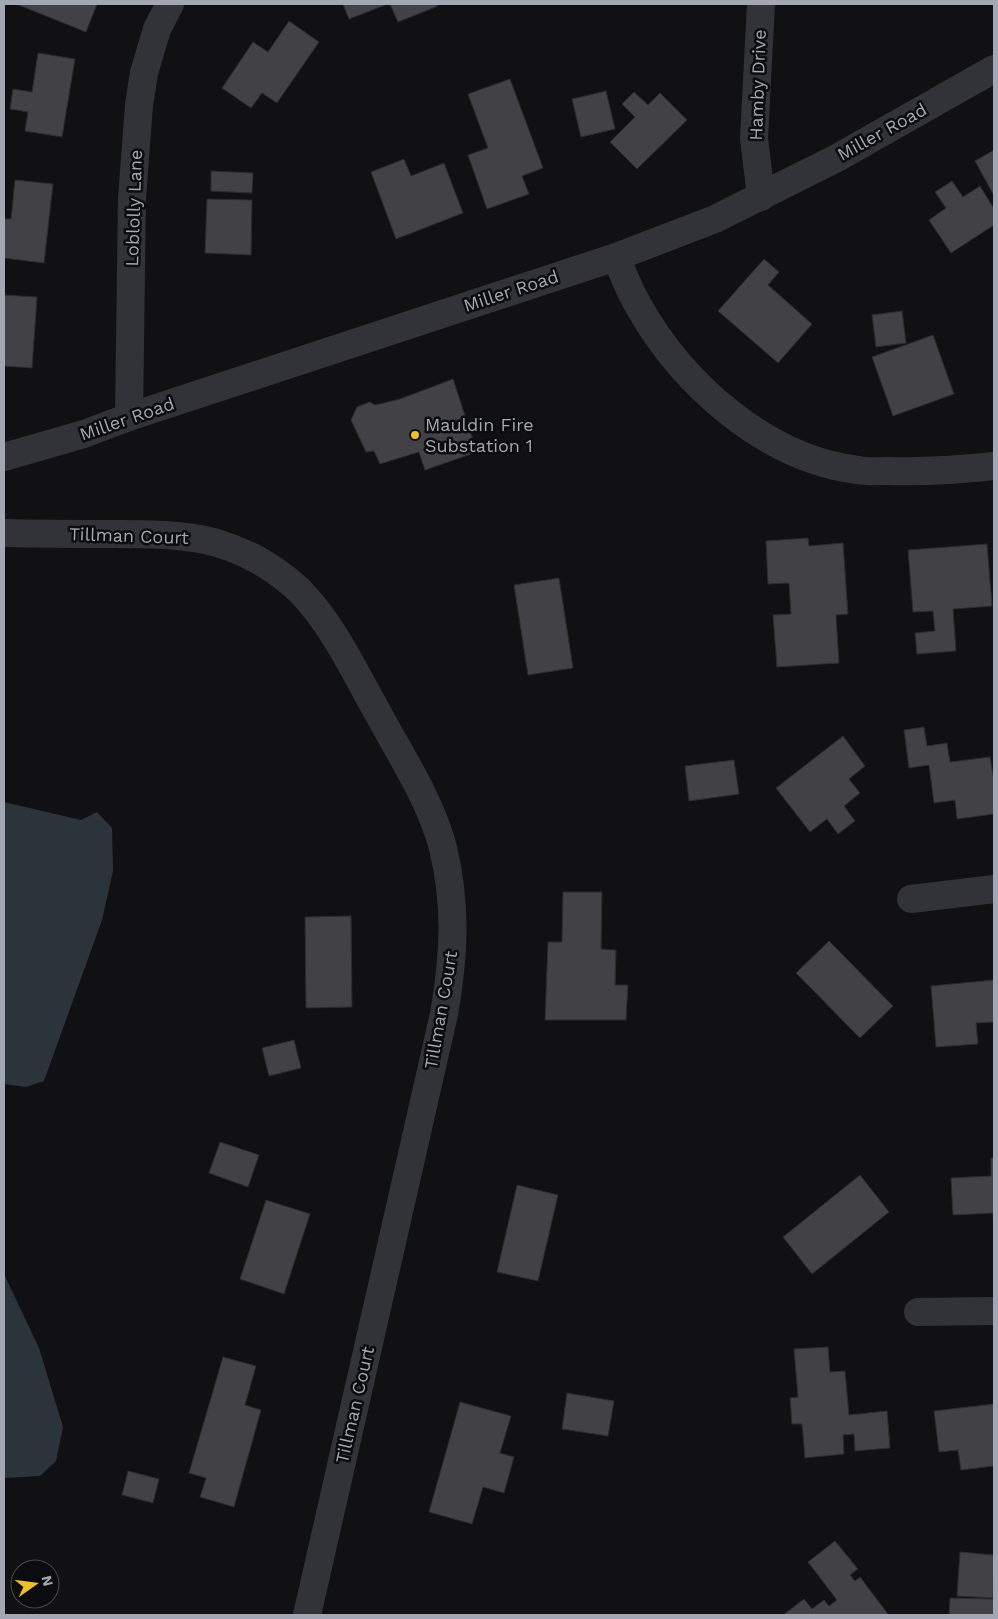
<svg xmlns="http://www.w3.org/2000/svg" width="998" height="1619" font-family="'Work Sans',sans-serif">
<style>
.water{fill:#2b333b}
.building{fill:#414146;stroke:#2c2b2f}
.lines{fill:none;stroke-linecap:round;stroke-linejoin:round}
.minor{stroke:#323338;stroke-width:28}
.poi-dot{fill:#eebe2e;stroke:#0c0c0e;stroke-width:2}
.labels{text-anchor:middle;stroke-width:5;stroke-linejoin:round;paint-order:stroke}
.street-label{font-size:18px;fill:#a3a7b3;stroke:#0c0c0e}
.poi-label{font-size:18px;fill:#a3a7b3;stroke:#0c0c0e;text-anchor:start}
</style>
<rect width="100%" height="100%" fill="#111113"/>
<g class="water">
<polygon points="4,802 81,820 97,812 112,828 113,871 102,920 44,1081 26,1087 4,1084"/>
<polygon points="4,1274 39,1348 63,1427 56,1461 40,1476 4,1478"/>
</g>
<g class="building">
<polygon points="16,4 97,4 86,32"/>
<polygon points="343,4 388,4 349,19"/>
<polygon points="390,4 437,4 438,6 398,22"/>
<polygon points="289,21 319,42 277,103 262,93 251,108 222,88 253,42 268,52"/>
<polygon points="38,53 75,59 62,137 25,131 28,112 10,109 13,89 32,92"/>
<polygon points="510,79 543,168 522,176 529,194 487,209 468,155 488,148 468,94"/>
<polygon points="606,91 615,129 581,137 572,99"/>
<polygon points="634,92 648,105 660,93 687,120 637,169 610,142 635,117 622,104"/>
<polygon points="994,150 994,194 993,194 975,161"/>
<polygon points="404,159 411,176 444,163 463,213 396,239 371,172"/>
<polygon points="211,171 253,173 252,193 211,191"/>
<polygon points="15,180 53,184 44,263 4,258 4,219 11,219"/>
<polygon points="952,181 963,197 980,186 994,209 994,225 951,253 929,220 946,208 935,192"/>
<polygon points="207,199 252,200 251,255 205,253"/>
<polygon points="764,259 779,272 768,285 812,324 778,363 718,311"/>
<polygon points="4,295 37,297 32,368 4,366"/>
<polygon points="902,311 906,343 876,347 872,315"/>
<polygon points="933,335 954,394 893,416 872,357"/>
<polygon points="453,379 477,452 425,470 419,452 380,464 374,451 366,452 351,420 357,407 370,402 375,405 400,399"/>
<polygon points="808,538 809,546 843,543 848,614 836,615 839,663 777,667 773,615 791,614 789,583 768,584 766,541"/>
<polygon points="987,544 992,606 953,609 956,651 917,654 915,633 935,631 933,611 913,612 908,550"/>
<polygon points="559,578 573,668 528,675 514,585"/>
<polygon points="924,727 927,746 947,743 950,762 990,757 993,776 994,775 994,814 957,819 955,800 934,803 929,765 909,768 904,730"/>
<polygon points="843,736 865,766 849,779 860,793 844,806 855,821 838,834 827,819 810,832 776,788"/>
<polygon points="734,760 739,794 689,801 685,766"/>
<polygon points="563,892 602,892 601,949 616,950 615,985 628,985 626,1020 545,1020 548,942 562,942"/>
<polygon points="351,916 352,1007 306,1008 305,917"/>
<polygon points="829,941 893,1006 860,1038 796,973"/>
<polygon points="994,980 994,1022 976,1023 978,1044 936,1047 931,986"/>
<polygon points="294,1040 301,1068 269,1076 262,1048"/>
<polygon points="220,1142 259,1155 248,1187 209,1173"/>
<polygon points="991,1158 994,1158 994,1231 993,1213 953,1215 951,1178 991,1176"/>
<polygon points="860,1175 889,1212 812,1274 783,1237"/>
<polygon points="517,1185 558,1195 538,1281 497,1272"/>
<polygon points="266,1200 310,1214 284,1294 240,1279"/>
<polygon points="828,1347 830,1372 845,1371 849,1415 887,1411 890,1448 855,1451 854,1434 843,1435 844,1454 805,1458 802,1424 792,1424 790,1398 798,1397 794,1349"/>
<polygon points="223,1357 256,1366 245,1405 261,1410 234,1507 200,1497 206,1478 189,1473"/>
<polygon points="567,1393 614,1401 608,1436 562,1429"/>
<polygon points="460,1402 511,1416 500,1453 514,1457 504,1493 483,1487 472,1524 429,1512"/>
<polygon points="994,1404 994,1466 961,1470 958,1450 939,1452 934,1411"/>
<polygon points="128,1471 159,1479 153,1503 122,1495"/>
<polygon points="835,1541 858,1569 850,1575 855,1581 860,1577 888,1614 886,1615 783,1615 804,1599 812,1609 824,1600 829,1606 837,1600 808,1562"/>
<polygon points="960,1552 994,1555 993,1598 957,1596"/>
<polygon points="950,1598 994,1599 994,1615 949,1615"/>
</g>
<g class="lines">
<g class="minor">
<polyline points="761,4 754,138 761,197"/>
<path d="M616,257C623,273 629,290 638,305C682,384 766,459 858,470C868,472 878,471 888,471C924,472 959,470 994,466"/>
<polyline points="129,417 132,198 139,105 144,73 157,29 170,4"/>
<polyline points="4,457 84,434 129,417 616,257 715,219 837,158 994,69"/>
<path d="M4,533C44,534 84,534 124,534C156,535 189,534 220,544C249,553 278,570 300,591C334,626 355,673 379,715C402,758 431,801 443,848C457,906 454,956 444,1014L307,1615"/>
<polyline points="911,899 994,889"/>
<polyline points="918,1312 994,1311"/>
</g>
</g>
<circle class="poi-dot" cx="415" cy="435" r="5"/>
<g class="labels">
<g class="street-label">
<text transform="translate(758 85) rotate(-88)" y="6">Hamby Drive</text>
<text transform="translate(882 132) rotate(-29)" y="6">Miller Road</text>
<text transform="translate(134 208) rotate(-88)" y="6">Loblolly Lane</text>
<text transform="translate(511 291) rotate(-18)" y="6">Miller Road</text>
<text transform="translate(127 419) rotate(-19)" y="6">Miller Road</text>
<text transform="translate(129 536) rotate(2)" y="6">Tillman Court</text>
<text transform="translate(441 1010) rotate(-80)" y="6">Tillman Court</text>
<text transform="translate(355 1405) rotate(-77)" y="6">Tillman Court</text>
</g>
<g class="poi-label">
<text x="425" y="431">Mauldin Fire<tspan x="425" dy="21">Substation 1</tspan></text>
</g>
</g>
<rect width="998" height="1619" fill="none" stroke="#a3a7b3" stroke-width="10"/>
<g transform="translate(35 1584) rotate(76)"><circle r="24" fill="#0c0c0e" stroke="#484a50"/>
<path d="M0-4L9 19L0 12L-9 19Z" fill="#eebe2e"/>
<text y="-8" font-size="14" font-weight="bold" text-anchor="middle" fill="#a3a7b3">N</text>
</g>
</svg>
